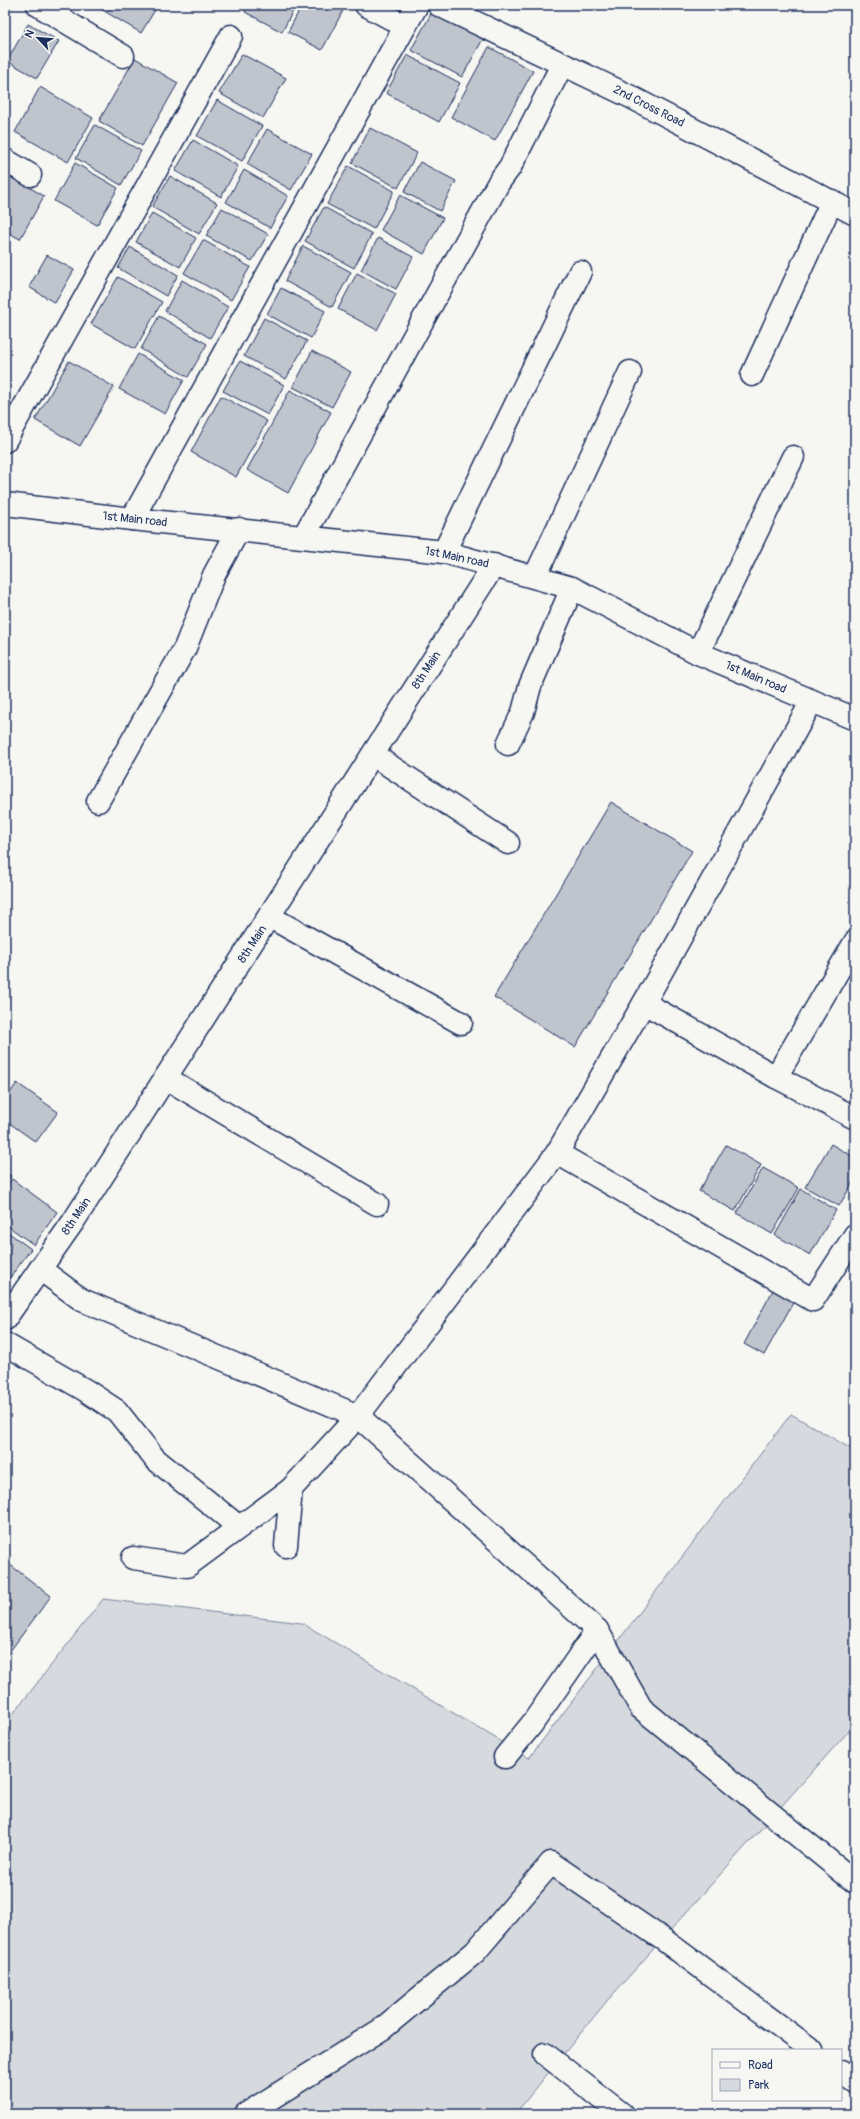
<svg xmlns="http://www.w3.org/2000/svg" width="860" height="2119" font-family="Pangolin,sans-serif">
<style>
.green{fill:#d6d9dd;stroke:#78849e}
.building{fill:#c0c4cd;stroke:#1b2f5e}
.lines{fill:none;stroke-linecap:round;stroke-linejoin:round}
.street-casing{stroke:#1b2f5e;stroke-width:25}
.secondary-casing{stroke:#1b2f5e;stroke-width:25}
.street{stroke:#f6f6f2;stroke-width:22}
.secondary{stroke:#f6f6f2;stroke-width:22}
.labels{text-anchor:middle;stroke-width:4;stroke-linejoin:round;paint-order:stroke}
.street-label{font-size:12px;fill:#1b2f5e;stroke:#f6f6f2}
</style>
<rect width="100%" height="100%" fill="#f6f6f2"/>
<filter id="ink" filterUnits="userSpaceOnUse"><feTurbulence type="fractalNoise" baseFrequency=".025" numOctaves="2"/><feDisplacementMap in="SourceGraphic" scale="8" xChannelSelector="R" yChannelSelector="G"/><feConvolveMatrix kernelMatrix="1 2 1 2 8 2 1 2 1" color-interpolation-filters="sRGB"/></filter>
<g filter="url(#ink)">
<polygon class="green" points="791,1414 855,1451 855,1724 606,2002 515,2114 5,2114 5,1724 103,1599 302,1623 529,1758"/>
<g class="building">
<polygon points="94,5 158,5 141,33"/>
<polygon points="248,5 296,5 282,32 245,12"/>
<polygon points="302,5 346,5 322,50 288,32"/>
<polygon points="432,12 483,39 462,77 411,50"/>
<polygon points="28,24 59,41 37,78 7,61"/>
<polygon points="489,47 533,71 495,141 451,117"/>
<polygon points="242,54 286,78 263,118 219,93"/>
<polygon points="407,55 460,83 439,122 386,93"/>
<polygon points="135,58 178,83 142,146 99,121"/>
<polygon points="40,87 93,118 68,162 15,132"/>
<polygon points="217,100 262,126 242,161 197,136"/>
<polygon points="95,125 141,151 121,185 76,158"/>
<polygon points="370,128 417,153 398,188 352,163"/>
<polygon points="267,129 312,154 291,190 247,164"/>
<polygon points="193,140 238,166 221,197 175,171"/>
<polygon points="420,162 456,181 440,211 404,192"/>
<polygon points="75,163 118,188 97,225 54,201"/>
<polygon points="348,166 394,191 374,229 327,204"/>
<polygon points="244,170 288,196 270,228 226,202"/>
<polygon points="5,173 44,196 20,239 5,231"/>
<polygon points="170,176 217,203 199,234 152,207"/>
<polygon points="400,195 443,218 424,254 381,230"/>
<polygon points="324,207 372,234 354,268 305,241"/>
<polygon points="222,208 268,234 252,261 206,236"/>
<polygon points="152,213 196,238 180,267 136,242"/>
<polygon points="378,238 413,257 396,289 361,270"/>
<polygon points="203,240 250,267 231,300 184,273"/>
<polygon points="303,246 351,272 332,307 285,281"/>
<polygon points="130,247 178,275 166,296 118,268"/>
<polygon points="47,255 74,270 55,303 29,287"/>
<polygon points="357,273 396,294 377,330 338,309"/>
<polygon points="118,277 162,302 135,349 91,324"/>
<polygon points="182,280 228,307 210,338 165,311"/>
<polygon points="281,288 325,311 311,338 267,314"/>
<polygon points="159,316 207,344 188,377 141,349"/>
<polygon points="264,318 307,341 286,379 244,356"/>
<polygon points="312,351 351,372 332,407 293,387"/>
<polygon points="138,354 184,380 165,414 119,389"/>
<polygon points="69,361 114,387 80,446 35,420"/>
<polygon points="240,361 284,385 268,415 223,391"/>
<polygon points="290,390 331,412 288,493 247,470"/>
<polygon points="221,396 267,421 236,477 191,452"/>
<polygon points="611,802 692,851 575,1047 494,997"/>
<polygon points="17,1083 58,1112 36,1142 5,1120 5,1100"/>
<polygon points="831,1144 855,1158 855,1179 839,1206 805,1187"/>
<polygon points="726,1145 761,1165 735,1211 699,1191"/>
<polygon points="763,1168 799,1188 772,1234 737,1213"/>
<polygon points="5,1172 11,1176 5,1184"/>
<polygon points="12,1179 57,1212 34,1245 5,1224 5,1188"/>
<polygon points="801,1189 836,1210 810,1255 775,1235"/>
<polygon points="5,1230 31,1249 9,1279 5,1277"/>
<polygon points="773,1290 794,1301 764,1355 744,1344"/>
<polygon points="5,1561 51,1596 7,1655 5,1654"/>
</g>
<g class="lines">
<defs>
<g id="street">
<polyline points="38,5 123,56"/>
<polyline points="366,5 405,26"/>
<polyline points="439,5 629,96 855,214"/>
<polyline points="5,160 30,175"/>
<polyline points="752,375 832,201"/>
<polyline points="5,441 231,36"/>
<polyline points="132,519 417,5"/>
<polyline points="304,536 499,182 510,167 562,65"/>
<polyline points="444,552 580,272"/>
<polyline points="535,577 630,372"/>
<polyline points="698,653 793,457"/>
<polyline points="508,744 523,712 530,686 572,588"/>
<polyline points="373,755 508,843"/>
<polyline points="98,801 185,648 214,575 239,529"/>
<polyline points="270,917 461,1023"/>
<polyline points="644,1003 776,1077 855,1118"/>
<polyline points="776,1077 855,942"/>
<polyline points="166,1078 377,1204"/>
<polyline points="557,1153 813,1300 855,1235"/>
<polyline points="40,1269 82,1300 358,1416 597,1630 641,1708 855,1882"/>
<polyline points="5,1319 73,1222 494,565"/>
<polyline points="5,1344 85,1390 117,1411 155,1459 239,1527"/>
<polyline points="286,1546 291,1489 358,1416 557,1153 644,1003 812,701"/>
<polyline points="133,1558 187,1566 291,1489"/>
<polyline points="505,1757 532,1724 597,1630"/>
<polyline points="545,2054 622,2114"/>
<polyline points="841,2072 855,2082"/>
<polyline points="246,2114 382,2029 475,1952 551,1863 664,1940 812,2050"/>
</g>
<polyline id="secondary" points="5,504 132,519 444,552 572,588 698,653 855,719"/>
</defs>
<use href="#street" class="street-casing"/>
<use href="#secondary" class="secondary-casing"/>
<use href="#street" class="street"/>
<use href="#secondary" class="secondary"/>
</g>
</g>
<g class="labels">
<g class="street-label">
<text transform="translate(649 106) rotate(27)" y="4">2nd Cross Road</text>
<text transform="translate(135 519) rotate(6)" y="4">1st Main road</text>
<text transform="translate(457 557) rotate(12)" y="4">1st Main road</text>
<text transform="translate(426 670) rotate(-57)" y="4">8th Main</text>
<text transform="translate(756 677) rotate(23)" y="4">1st Main road</text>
<text transform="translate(252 944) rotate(-57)" y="4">8th Main</text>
<text transform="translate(76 1216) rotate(-56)" y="4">8th Main</text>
</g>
</g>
<rect width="860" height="2119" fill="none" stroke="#f6f6f2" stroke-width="20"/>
<rect x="10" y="10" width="840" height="2099" fill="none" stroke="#1b2f5e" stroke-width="1.5" filter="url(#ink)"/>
<rect x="712" y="2049" width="130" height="52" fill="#f6f6f2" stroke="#9ea6b7"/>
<rect x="720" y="2062" width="20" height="6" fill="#f6f6f2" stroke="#9ea6b7"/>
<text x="748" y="2069" font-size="12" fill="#1b2f5e">Road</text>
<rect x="720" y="2079" width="20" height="12" fill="#d6d9dd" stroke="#9ea6b7"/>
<text x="748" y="2089" font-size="12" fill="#1b2f5e">Park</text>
<g transform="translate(38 38) rotate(296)" stroke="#f6f6f2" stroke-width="3" paint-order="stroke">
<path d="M0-3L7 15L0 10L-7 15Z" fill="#1b2f5e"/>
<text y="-6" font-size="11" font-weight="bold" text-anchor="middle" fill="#1b2f5e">N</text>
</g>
</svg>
